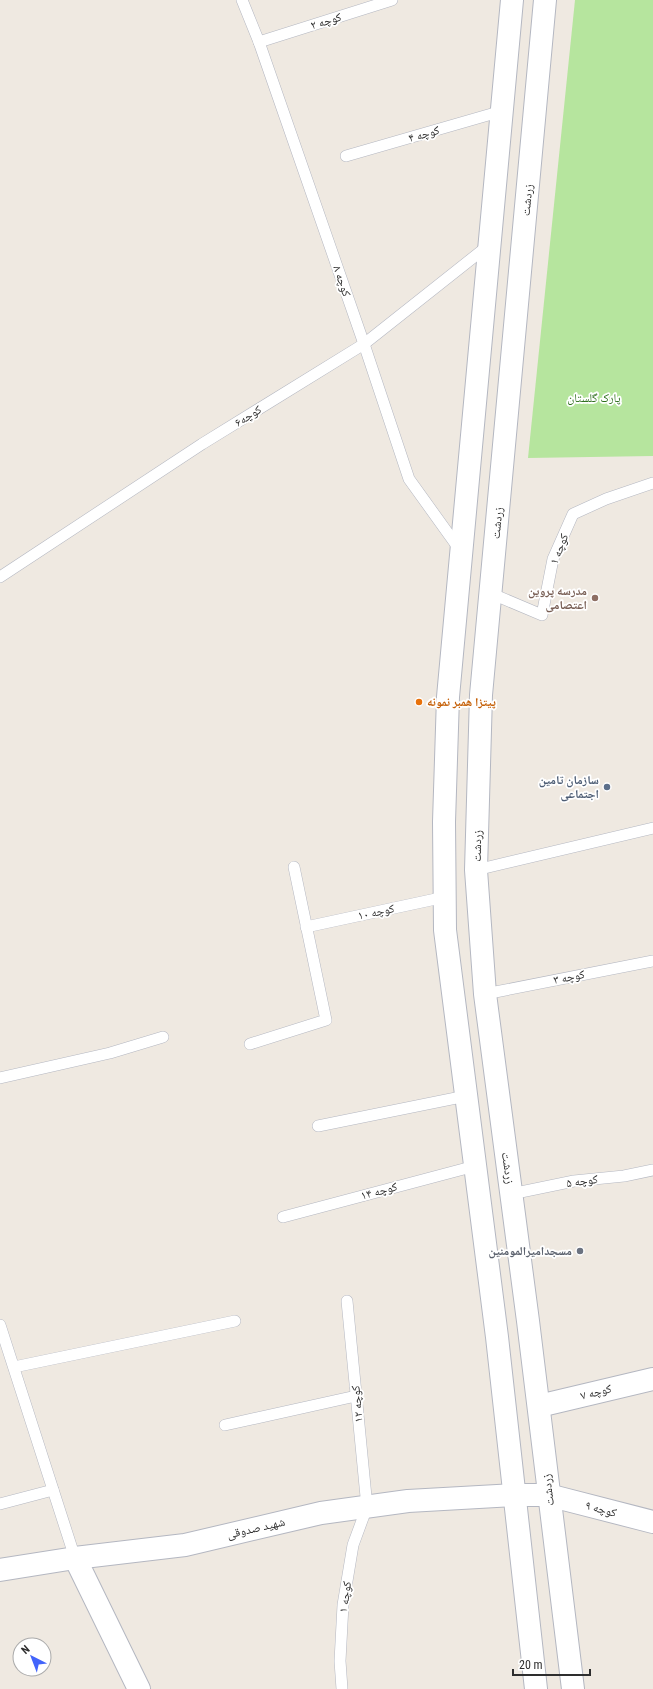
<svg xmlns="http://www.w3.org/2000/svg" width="653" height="1689" font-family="'Roboto Condensed','Noto Naskh Arabic',sans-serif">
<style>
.green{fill:#b6e59e}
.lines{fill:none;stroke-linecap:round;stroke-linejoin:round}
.service-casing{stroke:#b4b7c1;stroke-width:12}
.minor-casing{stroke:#b4b7c1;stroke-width:24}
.tertiary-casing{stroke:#b4b7c1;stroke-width:24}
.service{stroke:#fff;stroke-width:11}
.minor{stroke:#fff;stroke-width:22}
.tertiary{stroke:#fff;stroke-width:22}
.education-dot{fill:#8d6e63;stroke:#fff;stroke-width:1.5}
.food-dot{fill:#e8710a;stroke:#fff;stroke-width:1.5}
.service-dot{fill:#5c6f8a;stroke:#fff;stroke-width:1.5}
.worship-dot{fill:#6b7280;stroke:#fff;stroke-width:1.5}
.labels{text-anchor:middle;stroke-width:3.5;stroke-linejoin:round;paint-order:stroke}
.street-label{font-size:12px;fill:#2e2e2e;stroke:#fff}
.park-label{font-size:12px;fill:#2c6e1b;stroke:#fff}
.education-label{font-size:12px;font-weight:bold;fill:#785e54;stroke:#fff;text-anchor:end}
.food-label{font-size:12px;font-weight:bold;fill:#c56008;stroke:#fff;text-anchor:start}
.service-label{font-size:12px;font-weight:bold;fill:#4e5e75;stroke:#fff;text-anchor:end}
.worship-label{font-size:12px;font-weight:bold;fill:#5b616d;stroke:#fff;text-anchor:end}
</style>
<rect width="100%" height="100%" fill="#efe9e1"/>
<polygon class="green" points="575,0 653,0 653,456 528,458"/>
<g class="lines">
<defs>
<g id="service">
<polyline points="242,0 259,42 364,344 409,479 460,550"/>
<polyline points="259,42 392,0"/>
<polyline points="346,156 502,111"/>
<polyline points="0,577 202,444 364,344 489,245"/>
<polyline points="490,593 542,615 553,559 573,514 606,499 653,483"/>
<polyline points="476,870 653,828"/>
<polyline points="306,927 445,897"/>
<polyline points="485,994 653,961"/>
<polyline points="250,1044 326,1020 294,867"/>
<polyline points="0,1078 110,1053 163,1037"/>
<polyline points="318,1126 466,1096"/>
<polyline points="511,1194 574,1181 624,1176 653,1170"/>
<polyline points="283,1217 475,1166"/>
<polyline points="0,1325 75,1558"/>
<polyline points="14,1367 235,1321"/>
<polyline points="225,1425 356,1396"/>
<polyline points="0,1504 53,1490"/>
<polyline points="342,1689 340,1661 343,1605 353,1545 367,1507 347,1301"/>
</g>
<g id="minor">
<polyline points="539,1406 653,1379"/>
<polyline points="548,1495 653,1522"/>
<polyline points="75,1558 139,1689"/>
</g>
<g id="tertiary">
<polyline points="512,0 448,697 444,822 445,930 497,1337 536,1689"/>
<polyline points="545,0 481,695 476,870 485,994 528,1321 573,1689"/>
<polyline points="0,1570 75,1558 185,1545 321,1513 408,1501 514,1495 548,1495"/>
</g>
</defs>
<use href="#service" class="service-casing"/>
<use href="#minor" class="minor-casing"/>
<use href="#tertiary" class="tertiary-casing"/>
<use href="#service" class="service"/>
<use href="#minor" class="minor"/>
<use href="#tertiary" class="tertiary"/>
</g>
<circle class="education-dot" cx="595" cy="598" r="4"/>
<circle class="food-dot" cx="419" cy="702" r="4"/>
<circle class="service-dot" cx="607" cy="787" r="4"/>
<circle class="worship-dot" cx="580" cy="1251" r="4"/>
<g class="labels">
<g class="street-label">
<text transform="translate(326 21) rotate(-17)" y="4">کوچه ۲</text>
<text transform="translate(424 134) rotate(-16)" y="4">کوچه ۴</text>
<text transform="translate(527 200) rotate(-85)" y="4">زردشت</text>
<text transform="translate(342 281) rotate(71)" y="4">کوچه ۸</text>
<text transform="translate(248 416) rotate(-32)" y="4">کوچه۶</text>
<text transform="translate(497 523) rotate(-85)" y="4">زردشت</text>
<text transform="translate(559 549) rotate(-69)" y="4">کوچه ۱</text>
<text transform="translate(477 846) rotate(-89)" y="4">زردشت</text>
<text transform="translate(376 912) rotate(-12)" y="4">کوچه ۱۰</text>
<text transform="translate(569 977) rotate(-11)" y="4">کوچه ۳</text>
<text transform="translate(508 1168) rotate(82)" y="4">زردشت</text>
<text transform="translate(582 1181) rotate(-8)" y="4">کوچه ۵</text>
<text transform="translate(379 1191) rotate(-15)" y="4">کوچه ۱۴</text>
<text transform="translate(596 1392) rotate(-14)" y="4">کوچه ۷</text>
<text transform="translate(357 1404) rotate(-95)" y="4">کوچه ۱۲</text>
<text transform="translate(548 1490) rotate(-97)" y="4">زردشت</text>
<text transform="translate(601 1509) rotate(15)" y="4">کوچه ۹</text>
<text transform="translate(256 1528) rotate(-13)" y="4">شهید صدوقی</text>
<text transform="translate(345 1597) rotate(-82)" y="4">کوچه ۱</text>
</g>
<g class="park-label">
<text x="594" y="402">پارک گلستان</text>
</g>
<g class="education-label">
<text x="587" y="595">مدرسه پروین<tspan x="587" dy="14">اعتصامی</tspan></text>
</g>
<g class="food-label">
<text x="427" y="706">پیتزا همبر نمونه</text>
</g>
<g class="service-label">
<text x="599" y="784">سازمان تامین<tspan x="599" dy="14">اجتماعی</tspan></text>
</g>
<g class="worship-label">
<text x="572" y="1255">مسجدامیرالمومنین</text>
</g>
</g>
<g transform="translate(32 1657) rotate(318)"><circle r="19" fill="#ffffff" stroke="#ababab"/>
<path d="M0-3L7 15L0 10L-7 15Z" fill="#4264fb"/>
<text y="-6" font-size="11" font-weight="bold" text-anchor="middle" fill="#2e2e2e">N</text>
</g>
<path d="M513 1669v6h77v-6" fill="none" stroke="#2e2e2e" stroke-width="2"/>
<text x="519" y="1669" font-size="12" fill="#2e2e2e" stroke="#ffffff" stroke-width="3" paint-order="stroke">20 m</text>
</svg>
